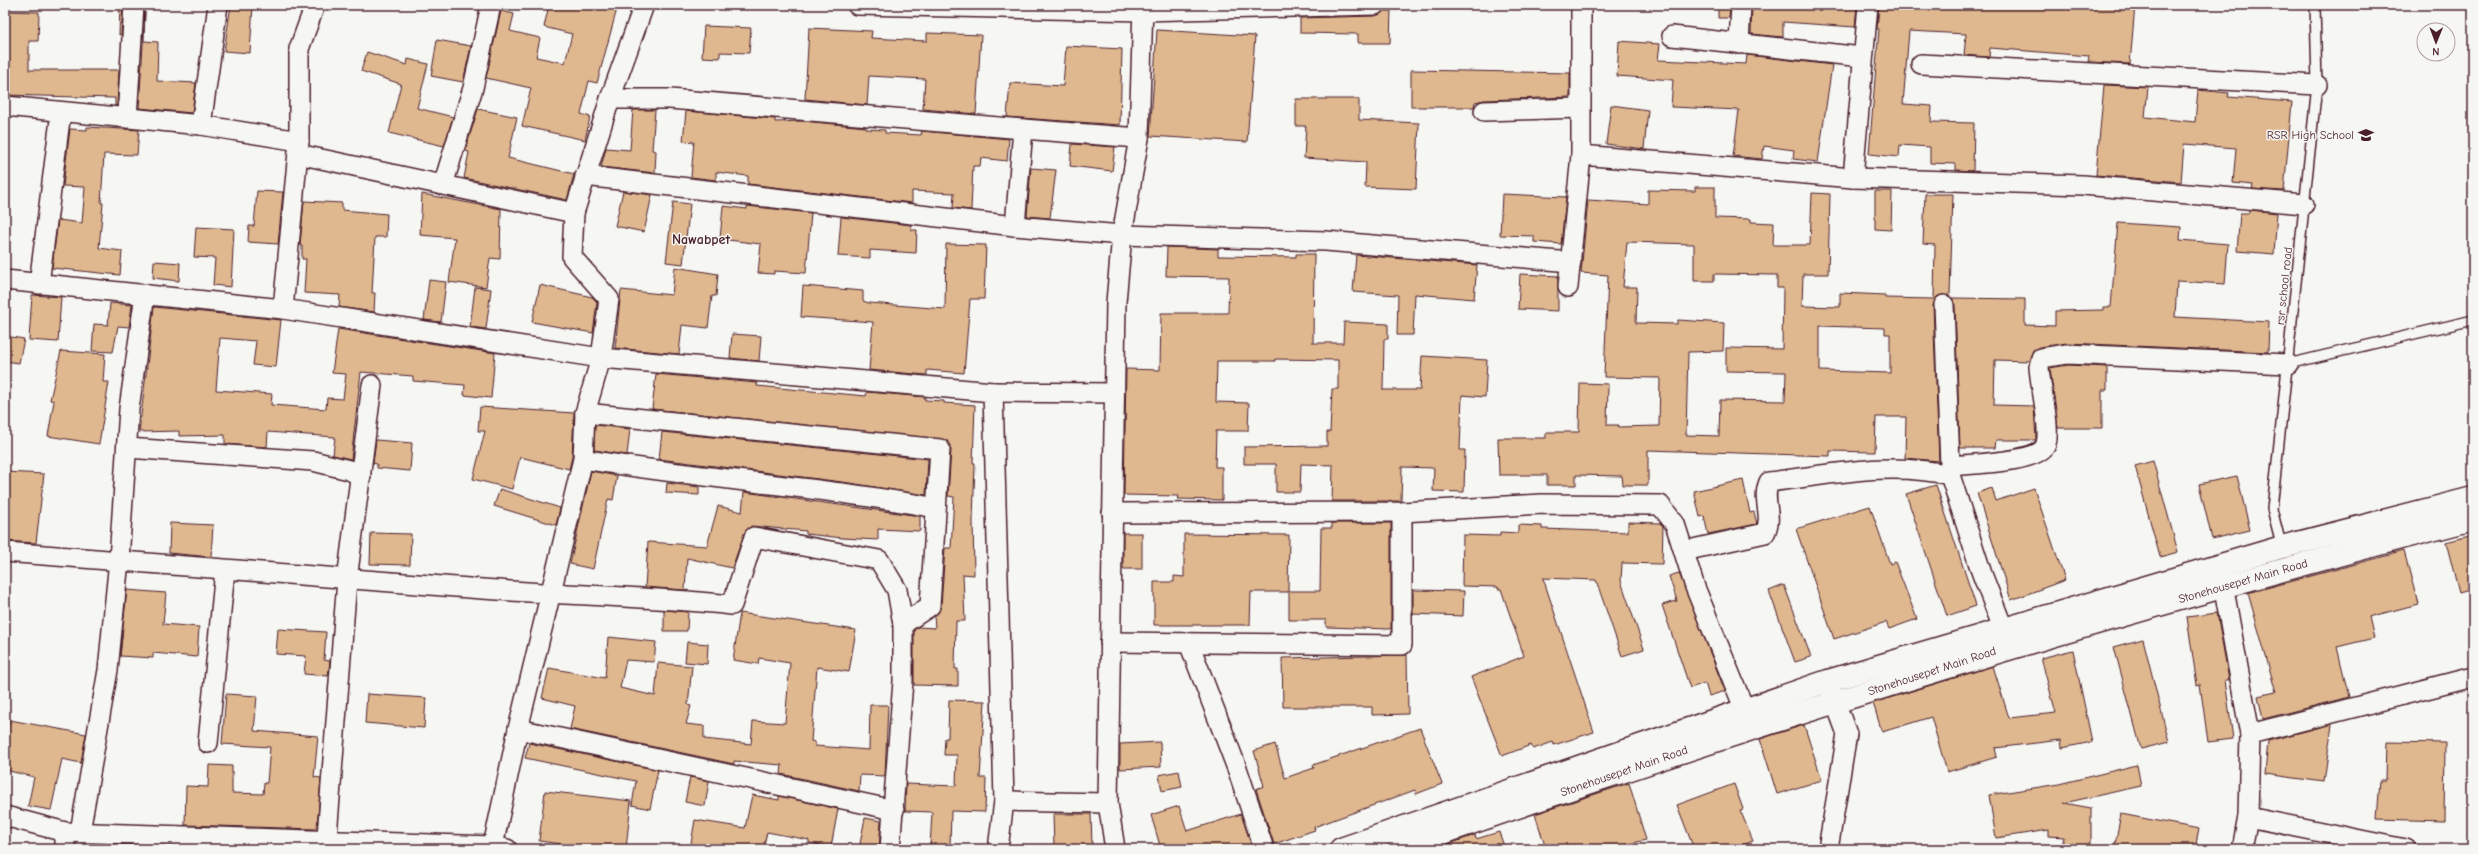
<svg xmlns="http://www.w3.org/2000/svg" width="2478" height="854" font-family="'Comic Neue',sans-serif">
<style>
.building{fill:#dfb890;stroke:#4a1f2b;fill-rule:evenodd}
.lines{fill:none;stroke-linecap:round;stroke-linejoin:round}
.lane-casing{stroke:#4a1f2b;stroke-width:12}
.street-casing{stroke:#4a1f2b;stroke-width:22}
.secondary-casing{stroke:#4a1f2b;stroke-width:25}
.lane{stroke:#f6f6f2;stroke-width:9}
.street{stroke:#f6f6f2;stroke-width:19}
.secondary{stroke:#f6f6f2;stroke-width:22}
.labels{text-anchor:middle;stroke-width:3;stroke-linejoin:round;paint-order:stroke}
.poi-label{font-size:12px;fill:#4a1f2b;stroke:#f6f6f2;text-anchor:end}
.street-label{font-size:12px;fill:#4a1f2b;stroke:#f6f6f2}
.quarter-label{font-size:14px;font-weight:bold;fill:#4a1f2b;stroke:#f6f6f2}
</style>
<rect width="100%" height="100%" fill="#f6f6f2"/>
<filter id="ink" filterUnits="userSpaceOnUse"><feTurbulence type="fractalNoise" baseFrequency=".025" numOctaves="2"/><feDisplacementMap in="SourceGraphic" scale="8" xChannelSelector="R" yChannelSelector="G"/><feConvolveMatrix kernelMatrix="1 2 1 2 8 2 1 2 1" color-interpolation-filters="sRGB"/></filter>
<g filter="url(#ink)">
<g class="building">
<polygon points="120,5 123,5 121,35 119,35"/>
<polygon points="231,5 253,5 250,53 224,51"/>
<polygon points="549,5 618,5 597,83 589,81 581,114 590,117 585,140 522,126 531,88 486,78 501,11 514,14 510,31 540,38 536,57 565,63 572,34 544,27"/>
<polygon points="1718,5 1730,5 1729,18 1718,18"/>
<polygon points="1752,5 1857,5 1855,27 1783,22 1783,37 1751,34"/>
<polygon points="1879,5 2135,5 2130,64 2088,62 2089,56 1990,48 1989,57 1964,55 1966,34 1909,31 1903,104 1932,106 1931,122 1974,123 1973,171 1956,170 1956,164 1930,163 1930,147 1900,145 1899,157 1869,154 1879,29 1877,29"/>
<polygon points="5,11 39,12 38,41 29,41 29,70 119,70 117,106 115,106 115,98 5,95"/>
<polygon points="1384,11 1391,11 1390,43 1358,43 1358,34 1300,33 1300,18 1375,16"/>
<polygon points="145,12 144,41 158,42 157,81 196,83 192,113 139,108"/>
<polygon points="704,26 751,28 749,53 720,52 720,58 702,57"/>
<polygon points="809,28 872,31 871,38 927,41 927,33 981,35 976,114 923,109 925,79 869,76 867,105 805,99"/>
<polygon points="1157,30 1255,36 1247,142 1150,136"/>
<polygon points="437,40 471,46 463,82 431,76"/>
<polygon points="1619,41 1660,44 1658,60 1746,64 1747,55 1832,65 1818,162 1793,159 1794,150 1764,146 1762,159 1733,156 1739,110 1671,107 1673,80 1617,76"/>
<polygon points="1066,46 1122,49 1120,125 1007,117 1010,83 1063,86"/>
<polygon points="367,52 407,65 408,59 428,64 417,108 453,117 444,146 389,133 401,84 361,71"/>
<polygon points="1411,70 1570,73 1570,97 1484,100 1475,102 1474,107 1411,107"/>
<polygon points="2104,85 2148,87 2145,117 2195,122 2198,90 2229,93 2228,97 2292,102 2284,191 2252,189 2253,185 2233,183 2236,148 2184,144 2181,182 2096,175"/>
<polygon points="1296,99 1359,99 1359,120 1419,123 1416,189 1365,187 1366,162 1304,158 1306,126 1296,126"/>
<polygon points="1611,105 1648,110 1644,149 1606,144"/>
<polygon points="478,109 517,117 508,158 574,174 567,200 464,178 469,152 465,151"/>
<polygon points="633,110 655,110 652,150 656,151 655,173 601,167 606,148 630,150"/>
<polygon points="686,111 775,119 775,122 803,121 866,127 866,129 885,130 885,133 921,135 922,131 1009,139 1007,161 981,158 980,166 973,166 971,210 953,208 954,193 912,191 912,203 748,184 748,176 716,172 716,180 691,177 694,142 683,141"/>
<polygon points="87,127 139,130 137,155 104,154 101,203 103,203 99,248 122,251 120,275 52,268 58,220 82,223 85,187 63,186 70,129 87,130"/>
<polygon points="1072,144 1115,147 1112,171 1070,166"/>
<polygon points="1031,168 1056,170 1050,218 1027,216"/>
<path d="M1695,187H1715V218L1751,219V222L1774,223L1773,245H1810L1812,193L1830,194L1828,274H1803L1802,306L1840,307V293L1885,295V298L1934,299L1935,245L1923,244L1925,194H1953L1950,296H1938L1933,305L1939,461L1905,458L1906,417H1876L1875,452L1830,451V456L1648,450V485H1623L1622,476L1576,475V485H1547V475H1499L1498,438H1546V432H1579L1580,383L1608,384L1607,425H1619L1618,427L1659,426L1660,378L1604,377L1608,275L1581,273L1588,200L1648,204V190L1695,191ZM1627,242L1694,244V281H1714V274L1777,275V288H1783L1782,349L1726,348V371L1786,372L1785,401L1720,400L1719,436L1686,435L1688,352L1723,351L1724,323L1678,320L1677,324L1636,323L1637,287H1623ZM1820,326L1885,328V334H1890V373L1820,371Z"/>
<polygon points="257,191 283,192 278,244 248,242 249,226 254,226"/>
<polygon points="623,191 652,195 644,232 615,226"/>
<polygon points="1875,191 1892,191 1891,230 1875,229"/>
<polygon points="422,194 501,209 500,259 490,258 486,287 449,282 455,238 420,235"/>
<polygon points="1502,194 1566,197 1561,244 1534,242 1534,236 1500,235"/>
<polygon points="304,201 342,203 342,210 387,214 386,237 375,237 372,293 375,293 374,312 339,307 340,295 304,293 306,259 302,259 302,246 300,245"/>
<polygon points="673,202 690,204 683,264 666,262"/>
<polygon points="723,206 747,209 747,206 811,213 806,273 774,271 774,274 758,273 761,244 720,239"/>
<polygon points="2250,210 2277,213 2274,254 2237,251 2240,213 2250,213"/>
<polygon points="841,217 911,225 911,230 917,230 916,253 870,250 870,258 838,256"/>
<polygon points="2118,223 2181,227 2180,240 2228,244 2225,284 2177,281 2175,317 2269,322 2268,352 2067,343 2039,347 2033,350 2029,361 1995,360 1994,405 2034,406 2036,440 1996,440 1995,448 1960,448 1955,305 1952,298 2025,299 2025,325 2055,326 2055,311 2103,310 2103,307 2111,307"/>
<polygon points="196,227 234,229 231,287 213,285 215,258 194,257"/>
<polygon points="946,244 986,245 984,299 970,299 964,373 927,370 927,375 869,370 873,322 801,317 803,286 863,291 863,301 869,303 945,309"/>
<polygon points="1167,247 1218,249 1218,256 1296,257 1296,254 1314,254 1313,343 1343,343 1344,322 1388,324 1388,339 1384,339 1383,390 1420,390 1422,356 1487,360 1485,397 1462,395 1460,450 1465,450 1464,492 1433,491 1434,468 1402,467 1401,501 1332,501 1333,465 1301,464 1300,492 1276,492 1276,464 1244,464 1244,447 1327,446 1327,432 1330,432 1332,389 1338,389 1338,360 1275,359 1275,361 1217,361 1216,402 1249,403 1248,431 1216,431 1215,467 1222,467 1222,500 1178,499 1179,496 1124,495 1126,369 1160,370 1161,313 1228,313 1229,277 1166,276"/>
<polygon points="1356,255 1477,265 1474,299 1415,294 1413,335 1397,335 1398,295 1353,292"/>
<polygon points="154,261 180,263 179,281 153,278"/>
<polygon points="675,267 718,274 716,296 712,296 708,328 682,325 679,354 615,348 621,290 672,295"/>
<polygon points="1520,274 1558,276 1558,311 1518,309"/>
<polygon points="429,280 446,282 441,322 424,320"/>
<polygon points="540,285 592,297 597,302 593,333 532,322"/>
<polygon points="475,287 491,289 486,329 470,327"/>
<polygon points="32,295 61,297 58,342 29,340"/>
<polygon points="110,303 132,305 129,327 118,326 113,352 92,351 94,324 108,325"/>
<polygon points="154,307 281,320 276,367 253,365 256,341 220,338 216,390 272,394 271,405 326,409 327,398 343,399 346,374 332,373 338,329 495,353 491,398 464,395 465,385 413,381 413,376 361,372 351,459 333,455 335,437 268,432 267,447 225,444 225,435 179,436 179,431 139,432"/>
<polygon points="732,334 761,336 759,361 730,358"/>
<polygon points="5,336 24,339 19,363 5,361"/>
<polygon points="61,351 105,354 103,382 109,382 99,444 48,436 54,401 50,400"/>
<polygon points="2068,365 2107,367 2107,390 2102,390 2102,428 2058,428 2050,368"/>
<polygon points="656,374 757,383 757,386 866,396 867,392 925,397 925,400 944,401 944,403 975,405 973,463 975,463 973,520 974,575 963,574 965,621 956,621 955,669 958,669 958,686 914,685 914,630 918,627 935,628 934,616 941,607 945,548 951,548 954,497 948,496 951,450 947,440 652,409"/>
<polygon points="480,407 574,413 572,457 569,469 520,457 512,489 473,479 485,431 478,431"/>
<polygon points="595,425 630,429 627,455 594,450"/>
<polygon points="662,432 928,459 926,495 850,483 659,459"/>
<polygon points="376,440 412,443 410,471 377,468 377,464 373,463"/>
<polygon points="2153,461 2178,552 2160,557 2135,466"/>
<polygon points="591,471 617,476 613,500 608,499 593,569 570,564"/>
<polygon points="5,472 44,474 36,543 5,541"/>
<polygon points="2237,476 2250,530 2212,539 2199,484"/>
<polygon points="1743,480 1750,513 1754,512 1757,524 1708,534 1704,516 1700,517 1694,491"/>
<polygon points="667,483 699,487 699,495 666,493"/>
<polygon points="1936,485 1976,606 1947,616 1906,494"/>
<polygon points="1992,488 1996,501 2034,488 2065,580 2011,600 1977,493"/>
<polygon points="500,489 560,508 556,525 494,506"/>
<polygon points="744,492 920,516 920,531 878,529 878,540 843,538 806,534 806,531 751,526 744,534 732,568 687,558 685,590 645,587 648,542 707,546 718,506 742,512"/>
<polygon points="1870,506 1890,564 1895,562 1917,619 1889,629 1886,622 1834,639 1796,529"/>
<polygon points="1628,522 1660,523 1663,526 1662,564 1622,563 1621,581 1644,649 1622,656 1596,580 1543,578 1594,732 1554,745 1553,742 1533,749 1531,745 1502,756 1471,677 1524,656 1501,589 1498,589 1498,587 1462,586 1463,535 1500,536 1500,532 1518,533 1518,525 1542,526 1542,529 1628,532"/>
<polygon points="170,523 213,525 211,557 169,553"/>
<polygon points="1332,523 1391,523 1391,629 1326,627 1326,620 1289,620 1289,591 1320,591 1321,528 1332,528"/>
<polygon points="371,533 411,534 410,565 370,564"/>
<rect x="1123" y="533" width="19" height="36"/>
<polygon points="1184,534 1289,535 1288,592 1251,592 1250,625 1154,625 1154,582 1174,582 1174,576 1184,577"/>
<polygon points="2473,535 2473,589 2459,593 2446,542"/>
<polygon points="2404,551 2418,604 2369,617 2374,638 2337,647 2349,697 2263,719 2258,696 2276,692 2248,593"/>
<polygon points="1679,573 1725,691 1709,696 1705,683 1690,688 1662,605 1677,601 1669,576"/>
<polygon points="1784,585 1811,657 1795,662 1769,591"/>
<polygon points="127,590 166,593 163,624 199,627 197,657 153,653 153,658 120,656"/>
<polygon points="1413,590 1464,591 1463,616 1413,614"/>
<polygon points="664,610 688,612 687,631 664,631"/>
<polygon points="740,613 856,630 849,672 817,667 811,741 815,742 815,746 869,750 870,705 888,705 885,776 860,775 859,791 781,774 782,765 734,761 734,764 570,729 575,706 542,698 549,668 605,678 608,637 656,642 654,662 626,660 620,688 655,696 658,663 692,666 688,705 691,706 686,724 704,726 704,739 751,744 753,721 785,723 790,663 759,658 758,664 733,660"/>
<polygon points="2217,613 2229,680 2225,680 2233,739 2208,742 2200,684 2197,685 2187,617"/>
<polygon points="278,629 326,632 324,660 330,661 328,676 304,674 306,656 276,654"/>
<polygon points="2143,639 2169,742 2141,749 2114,647"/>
<polygon points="687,642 708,644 707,664 685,662"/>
<polygon points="2073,650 2092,742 2062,748 2061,740 1995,748 1997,757 1947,772 1931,717 1882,732 1873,703 1993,666 2009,718 2056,713 2041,658"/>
<polygon points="1407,655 1408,714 1372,715 1372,707 1283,707 1282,658"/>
<polygon points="226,694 257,696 254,731 318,736 314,777 321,778 317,829 185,825 186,786 208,787 209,765 232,766 232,793 263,794 264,783 267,783 270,747 222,744"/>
<polygon points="367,694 426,698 424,728 365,723"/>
<polygon points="949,700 985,701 980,778 986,778 985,812 951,811 950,848 930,847 932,812 905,811 906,784 956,786 957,755 944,755 945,738 948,738"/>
<polygon points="10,720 86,734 81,763 62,759 51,810 28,806 34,777 5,770 5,726 8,727"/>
<polygon points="2332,724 2324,782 2265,774 2268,741"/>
<polygon points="1804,725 1822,780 1777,794 1760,739"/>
<polygon points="1420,728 1442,784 1416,794 1415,790 1314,827 1315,830 1274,844 1256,789 1264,786 1254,751 1275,744 1285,778 1314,768 1313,765"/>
<polygon points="1160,742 1161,767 1120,769 1120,744"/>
<polygon points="2386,742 2445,743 2444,821 2377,819 2380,780 2385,780"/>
<polygon points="529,743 658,770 650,809 632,805 636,781 525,758"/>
<polygon points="2137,765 2141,786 2064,803 2091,808 2091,849 2061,849 2064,837 2049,836 2049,830 1996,838 1989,795 2059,784"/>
<polygon points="1179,771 1182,787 1162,791 1159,775"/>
<polygon points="690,777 709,781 705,806 685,802"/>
<polygon points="1629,783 1646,840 1608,849 1546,849 1535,814"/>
<polygon points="1734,784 1743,809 1740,810 1753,841 1733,849 1694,849 1677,805"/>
<polygon points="545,791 631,801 626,849 576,849 576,846 539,841"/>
<polygon points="752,795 779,800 779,796 838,809 831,847 809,843 809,840 767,832 763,849 690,849 695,820 745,828"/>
<polygon points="1179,806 1187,831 1241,814 1251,844 1236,849 1161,849 1151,815"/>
<polygon points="1053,814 1091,814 1092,846 1054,847"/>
<polygon points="2121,814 2199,829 2195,849 2148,849 2132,846 2132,849 2114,849"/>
<polygon points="865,818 881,821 879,849 859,849"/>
<polygon points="1499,832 1505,849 1435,849 1475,835 1476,839"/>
</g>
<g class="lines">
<defs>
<g id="lane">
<polyline points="2288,364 2473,320"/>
<polyline points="2282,548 2272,509 2317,85 2315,5"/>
</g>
<g id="street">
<polyline points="857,5 1143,11 1375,5"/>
<polyline points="1672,36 1862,57"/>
<polyline points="1739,44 1741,5"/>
<polyline points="1921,64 2317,85"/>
<polyline points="610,99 670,99 1023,129 1015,226"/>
<polyline points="5,106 201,125 299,141"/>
<polyline points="1484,111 1580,108"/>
<polyline points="127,118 134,5"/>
<polyline points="201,125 218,5"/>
<polyline points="1023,129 1139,138"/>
<polyline points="298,154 574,213"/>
<polyline points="1581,155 1853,178 2083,185 2304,204"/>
<polyline points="585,176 1015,226 1122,235 1326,241 1571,262"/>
<polyline points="1853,178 1868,5"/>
<polyline points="443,185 473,88 491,5"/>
<polyline points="5,280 283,309 601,358 993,392 1004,801"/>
<polyline points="39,284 61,112"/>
<polyline points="1568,287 1581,155 1581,5"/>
<polyline points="1944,305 1950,466"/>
<polyline points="283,309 299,141 299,49 315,5"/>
<polyline points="993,392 1114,393"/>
<polyline points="585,413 940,449 930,606 903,624"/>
<polyline points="127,448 313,461 349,470 361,476"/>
<path d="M583,459C700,479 819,486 936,508"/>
<path d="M1950,475V466C1968,464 2041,463 2046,444C2051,426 2040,387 2039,367L2041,358L2067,354L2288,364"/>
<polyline points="1112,513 1402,512 1542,504 1660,505 1675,524 1695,587 1750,723"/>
<path d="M1684,551L1765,533C1774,515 1761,500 1769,482C1831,475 1888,461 1950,475L1982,574L2003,628"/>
<path d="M5,552C160,563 314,577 469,588C556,595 644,596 732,605L754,537L879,560L897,590L903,624V681L890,849"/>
<polyline points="2221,573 2250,734 2248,817 2242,849"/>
<polyline points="1110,642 1402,645 1402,512"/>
<polyline points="1189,643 1238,771 1264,849"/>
<polyline points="518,729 894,810"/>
<polyline points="2250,734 2473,677"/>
<polyline points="208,743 225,570"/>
<polyline points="5,816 65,832 493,846 507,849"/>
<polyline points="2248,817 2405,849"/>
<polyline points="65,832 65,849"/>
<polyline points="80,832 108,670 119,560 129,409 145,294"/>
<polyline points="493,846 518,729 583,459 585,413 601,358 609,299 572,257 574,213 610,99 644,5"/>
<polyline points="326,849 347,580 372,385"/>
<polyline points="998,849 1004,801 1108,803"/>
<polyline points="1115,849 1108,803 1116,302 1122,235 1139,138 1143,5"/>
<polyline points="1828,849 1847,734 1830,688"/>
</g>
<g id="secondary">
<polyline points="1341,849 1828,681 2282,547 2473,498"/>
<path d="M1399,849C1487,816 1577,787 1666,757C1933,668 2201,590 2473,519"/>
</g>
</defs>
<use href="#lane" class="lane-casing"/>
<use href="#street" class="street-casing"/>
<use href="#secondary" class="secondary-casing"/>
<use href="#lane" class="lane"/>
<use href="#street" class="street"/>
<use href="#secondary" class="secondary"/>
</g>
</g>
<defs>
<symbol id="school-bare" viewBox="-9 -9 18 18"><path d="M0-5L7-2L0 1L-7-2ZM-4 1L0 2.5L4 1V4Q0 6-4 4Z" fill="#4a1f2b" stroke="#f6f6f2" stroke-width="2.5" paint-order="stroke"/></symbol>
</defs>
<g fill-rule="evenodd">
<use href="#school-bare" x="2355" y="124" width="22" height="22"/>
</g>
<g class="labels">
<g class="poi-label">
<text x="2354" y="139">RSR High School</text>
</g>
<g class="street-label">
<text transform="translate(2284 286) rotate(-84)" y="4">rsr school road</text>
<text transform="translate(2243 581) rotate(-16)" y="4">Stonehousepet Main Road</text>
<text transform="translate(1932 671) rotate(-18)" y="4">Stonehousepet Main Road</text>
<text transform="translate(1624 771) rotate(-19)" y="4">Stonehousepet Main Road</text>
</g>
<g class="quarter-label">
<text x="701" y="244">Nawabpet</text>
</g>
</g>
<rect width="2478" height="854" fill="none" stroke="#f6f6f2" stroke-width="20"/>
<rect x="10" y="10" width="2458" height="834" fill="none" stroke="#4a1f2b" stroke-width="1.5" filter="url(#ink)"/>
<g transform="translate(2436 42) rotate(181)"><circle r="19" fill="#f6f6f2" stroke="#b1a0a2"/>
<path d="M0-3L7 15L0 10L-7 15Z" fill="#4a1f2b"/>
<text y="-6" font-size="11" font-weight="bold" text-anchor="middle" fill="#4a1f2b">N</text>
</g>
</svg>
